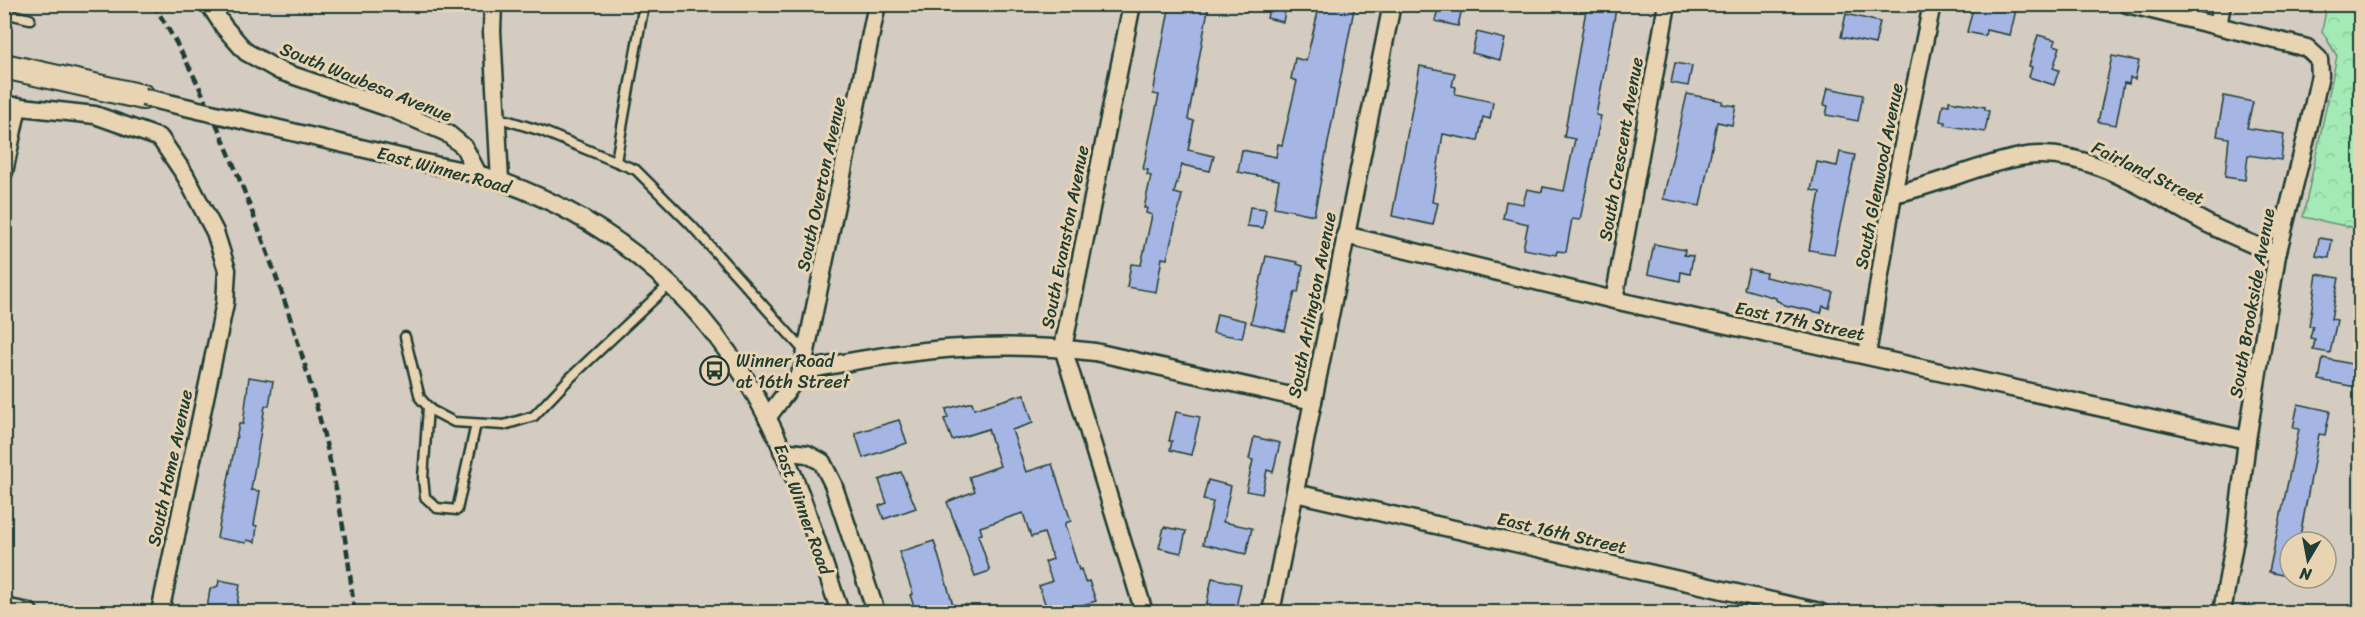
<svg xmlns="http://www.w3.org/2000/svg" width="2365" height="617" font-family="Sriracha,sans-serif">
<style>
.forest{fill:url(#forest-crowns);stroke:#629475;stroke-width:1.5}
.building{fill:#a5b6e5;stroke:#1f3d34;stroke-width:1.5}
.lines{fill:none;stroke-linecap:round;stroke-linejoin:round}
.lane-casing{stroke:#1f3d34;stroke-width:13}
.street-casing{stroke:#1f3d34;stroke-width:21}
.secondary-casing{stroke:#1f3d34;stroke-width:28}
.lane{stroke:#e8d4b2;stroke-width:8}
.street{stroke:#e8d4b2;stroke-width:16}
.secondary{stroke:#e8d4b2;stroke-width:24}
.rail{stroke:#1f3d34;stroke-width:4.5;stroke-dasharray:9 4.5;stroke-linecap:butt}
.street-bridge-casing{stroke:#1f3d34;stroke-width:21;stroke-linecap:butt}
.street-bridge{stroke:#e8d4b2;stroke-width:16}
.labels{text-anchor:middle;stroke-width:6;stroke-linejoin:round;paint-order:stroke}
.street-label{font-size:18px;fill:#1f3d34;stroke:#e8d4b2}
.poi-label{font-size:18px;fill:#1f3d34;stroke:#e8d4b2;text-anchor:start}
</style>
<defs>
<pattern id="forest-crowns" width="20" height="18" patternUnits="userSpaceOnUse" patternTransform="scale(1.5)"><rect width="20" height="18" fill="#a4eab6"/><path d="M2 6a3 3 0 1 1 6 0M12 15a3 3 0 1 1 6 0" fill="none" stroke="#8dca9d"/></pattern>
</defs>
<rect width="100%" height="100%" fill="#d4cbc1"/>
<filter id="ink" filterUnits="userSpaceOnUse"><feTurbulence type="fractalNoise" baseFrequency=".0167" numOctaves="2"/><feDisplacementMap in="SourceGraphic" scale="12" xChannelSelector="R" yChannelSelector="G"/><feConvolveMatrix kernelMatrix="1 2 1 2 8 2 1 2 1" color-interpolation-filters="sRGB"/></filter>
<g filter="url(#ink)">
<polygon class="forest" points="2327,5 2360,5 2360,229 2303,217 2337,56 2322,31"/>
<g class="building">
<polygon points="1170,4 1209,4 1188,119 1194,121 1188,150 1214,156 1210,171 1182,165 1174,193 1182,195 1167,259 1162,258 1156,292 1127,287 1131,264 1141,265 1152,215 1146,213 1147,208 1144,208 1151,176 1147,175 1148,170 1143,169 1159,95 1153,94"/>
<polygon points="1270,4 1286,6 1283,22 1267,18"/>
<polygon points="1320,4 1355,4 1314,215 1274,207 1279,180 1238,172 1242,150 1276,157 1278,144 1282,145 1297,81 1291,79 1295,58 1306,61"/>
<polygon points="1439,4 1463,4 1458,26 1435,21"/>
<polygon points="1587,4 1617,4 1596,115 1601,116 1580,220 1572,219 1566,252 1557,251 1556,255 1523,249 1528,224 1503,218 1506,201 1523,204 1527,189 1542,192 1543,187 1564,191 1575,139 1564,137"/>
<polygon points="1974,4 2016,10 2010,35 1986,30 1985,36 1967,32"/>
<polygon points="1846,14 1880,22 1875,44 1841,37"/>
<polygon points="1477,32 1505,39 1500,60 1472,53"/>
<polygon points="2038,35 2056,40 2054,45 2060,47 2053,68 2059,70 2054,85 2029,77 2032,67 2029,66"/>
<polygon points="2112,56 2139,61 2135,79 2130,78 2129,84 2124,83 2116,125 2098,122"/>
<polygon points="1675,63 1692,66 1688,86 1671,83"/>
<polygon points="1420,66 1455,73 1452,86 1456,87 1455,94 1493,102 1490,119 1483,117 1478,141 1443,134 1432,202 1438,203 1433,225 1392,216"/>
<polygon points="1828,88 1863,95 1858,121 1826,115 1828,106 1824,105"/>
<polygon points="1687,94 1723,101 1722,104 1736,106 1732,125 1717,122 1700,206 1663,199"/>
<polygon points="2224,96 2253,102 2247,128 2284,134 2281,160 2248,155 2245,180 2225,177 2229,138 2217,136"/>
<polygon points="1949,101 1985,107 1985,110 1989,111 1985,132 1945,125 1946,122 1940,121 1943,104 1949,105"/>
<polygon points="1840,152 1855,155 1834,254 1809,250 1820,192 1811,190 1817,162 1837,166"/>
<polygon points="1250,207 1266,209 1263,228 1247,226"/>
<polygon points="2319,238 2332,240 2329,258 2316,256"/>
<polygon points="1654,244 1685,250 1684,255 1693,256 1690,274 1681,272 1680,281 1648,274"/>
<polygon points="1266,256 1298,262 1297,264 1303,266 1298,293 1295,292 1285,331 1251,323"/>
<polygon points="1749,269 1766,273 1765,277 1833,292 1829,308 1823,306 1821,313 1785,305 1776,300 1776,298 1744,289"/>
<polygon points="2317,274 2339,278 2331,319 2337,320 2330,353 2313,350 2315,339 2310,338 2313,326 2309,326"/>
<polygon points="1217,314 1246,321 1242,338 1213,333"/>
<polygon points="2323,358 2361,366 2361,388 2319,380"/>
<polygon points="249,377 273,381 269,406 265,406 251,490 260,491 254,525 257,526 255,542 247,540 246,543 217,538 239,424 243,424"/>
<polygon points="1024,394 1033,423 1012,430 1026,472 1052,464 1071,521 1065,523 1065,526 1079,570 1081,569 1085,582 1089,581 1096,601 1072,608 1071,605 1048,612 1039,586 1052,581 1045,562 1053,559 1044,533 1031,537 1023,513 980,527 982,534 978,535 990,571 975,576 947,502 975,491 969,477 1000,466 988,429 952,440 944,419 948,418 946,409 972,402 974,409"/>
<polygon points="2298,404 2330,411 2325,435 2319,434 2299,542 2290,542 2290,577 2269,572 2299,429 2293,428"/>
<polygon points="1176,412 1200,417 1191,455 1170,450 1172,441 1169,441"/>
<polygon points="899,420 907,443 863,458 855,433"/>
<polygon points="1254,437 1280,443 1273,472 1267,470 1262,494 1246,491 1253,460 1249,459"/>
<polygon points="901,472 916,508 884,519 879,506 887,503 879,480"/>
<polygon points="1208,480 1231,486 1223,522 1252,528 1246,554 1203,544 1213,502 1203,500"/>
<polygon points="1164,527 1186,531 1181,553 1159,548"/>
<polygon points="934,541 953,605 931,612 916,612 910,595 913,594 899,552"/>
<polygon points="1212,578 1241,584 1235,612 1205,612"/>
<polygon points="219,580 240,584 236,612 210,612 211,609 207,609 210,589 218,586"/>
</g>
<g class="lines">
<defs>
<g id="lane">
<polyline points="4,13 30,19"/>
<polyline points="496,117 542,131 636,170 691,225 806,353"/>
<polyline points="616,161 644,4"/>
<polyline points="405,337 420,398 431,410 454,422 504,425 534,416 569,379 670,284"/>
<polyline points="428,407 423,478 425,497 437,508 457,510 476,424"/>
</g>
<g id="street">
<polyline points="209,4 224,27 246,52 280,71 392,109 447,133 464,147 479,176"/>
<polyline points="493,4 492,31 500,181"/>
<polyline points="1132,4 1063,348 1144,612"/>
<polyline points="2127,4 2292,44 2307,48 2319,59 2320,75 2307,134 2277,255 2247,440 2236,533 2222,612"/>
<polyline points="2218,26 2222,4"/>
<polyline points="4,105 95,115 160,138 185,175 215,232 227,270 225,303 160,612"/>
<path d="M271,127C322,139 374,151 425,163C450,169 476,172 500,181C620,223 710,305 767,417C799,479 818,547 840,612"/>
<polyline points="4,172 18,106"/>
<path d="M1893,194C1936,186 1977,165 2020,157C2087,144 2154,196 2210,225C2232,236 2255,245 2277,255"/>
<polyline points="1345,235 1614,300 2247,440"/>
<polyline points="1614,300 1667,4"/>
<polyline points="1867,355 1893,194 1932,4"/>
<path d="M802,371C903,350 992,339 1095,352L1313,401"/>
<polyline points="767,418 802,371 877,4"/>
<polyline points="782,451 807,454 822,462 833,484 876,612"/>
<polyline points="1295,493 1820,612"/>
<polyline points="4,607 29,612"/>
<polyline points="1271,612 1392,4"/>
</g>
<polyline id="secondary" points="4,66 143,97"/>
</defs>
<use href="#lane" class="lane-casing"/>
<use href="#street" class="street-casing"/>
<use href="#secondary" class="secondary-casing"/>
<use href="#lane" class="lane"/>
<use href="#street" class="street"/>
<use href="#secondary" class="secondary"/>
<path class="rail" d="M153,4C194,68 224,138 251,209C301,338 342,474 354,612"/>
<defs>
<polyline id="street-bridge" points="143,97 271,127"/>
</defs>
<use href="#street-bridge" class="street-bridge-casing"/>
<use href="#street-bridge" class="street-bridge"/>
</g>
</g>
<defs>
<symbol id="bus-ring" viewBox="-11 -11 22 22"><circle r="9.5" fill="#e8d4b2" stroke="#1f3d34" stroke-width="1.5"/><path d="M-5-6H5V4H4V6H2V4H-2V6H-4V4H-5ZM-3.5-4V0h7V-4ZM-3.5 1.2v1.5H-2V1.2ZM2 1.2v1.5H3.5V1.2Z" fill="#1f3d34"/></symbol>
</defs>
<g fill-rule="evenodd">
<use href="#bus-ring" x="698" y="354" width="33" height="33"/>
</g>
<g class="labels">
<g class="street-label">
<text transform="translate(366 82) rotate(22)" y="6">South Waubesa Avenue</text>
<text transform="translate(1621 149) rotate(-80)" y="6">South Crescent Avenue</text>
<text transform="translate(444 170) rotate(15)" y="6">East Winner Road</text>
<text transform="translate(2148 173) rotate(26)" y="6">Fairland Street</text>
<text transform="translate(1879 176) rotate(-79)" y="6">South Glenwood Avenue</text>
<text transform="translate(821 184) rotate(-78)" y="6">South Overton Avenue</text>
<text transform="translate(1065 237) rotate(-79)" y="6">South Evanston Avenue</text>
<text transform="translate(2252 303) rotate(-80)" y="6">South Brookside Avenue</text>
<text transform="translate(1312 305) rotate(-79)" y="6">South Arlington Avenue</text>
<text transform="translate(1800 321) rotate(12)" y="6">East 17th Street</text>
<text transform="translate(170 468) rotate(-78)" y="6">South Home Avenue</text>
<text transform="translate(803 509) rotate(70)" y="6">East Winner Road</text>
<text transform="translate(1562 533) rotate(13)" y="6">East 16th Street</text>
</g>
<g class="poi-label">
<text x="736" y="367">Winner Road<tspan x="736" dy="21">at 16th Street</tspan></text>
</g>
</g>
<rect width="2365" height="617" fill="none" stroke="#e8d4b2" stroke-width="24"/>
<rect x="12" y="12" width="2341" height="593" fill="none" stroke="#1f3d34" stroke-width="2" filter="url(#ink)"/>
<g transform="translate(2308 560) rotate(190)"><circle r="28" fill="#e8d4b2" stroke="#989880" stroke-width="1.5"/>
<path d="M0-4.5L10 22L0 15L-10 22Z" fill="#1f3d34"/>
<text y="-9" font-size="16" font-weight="bold" text-anchor="middle" fill="#1f3d34">N</text>
</g>
</svg>
